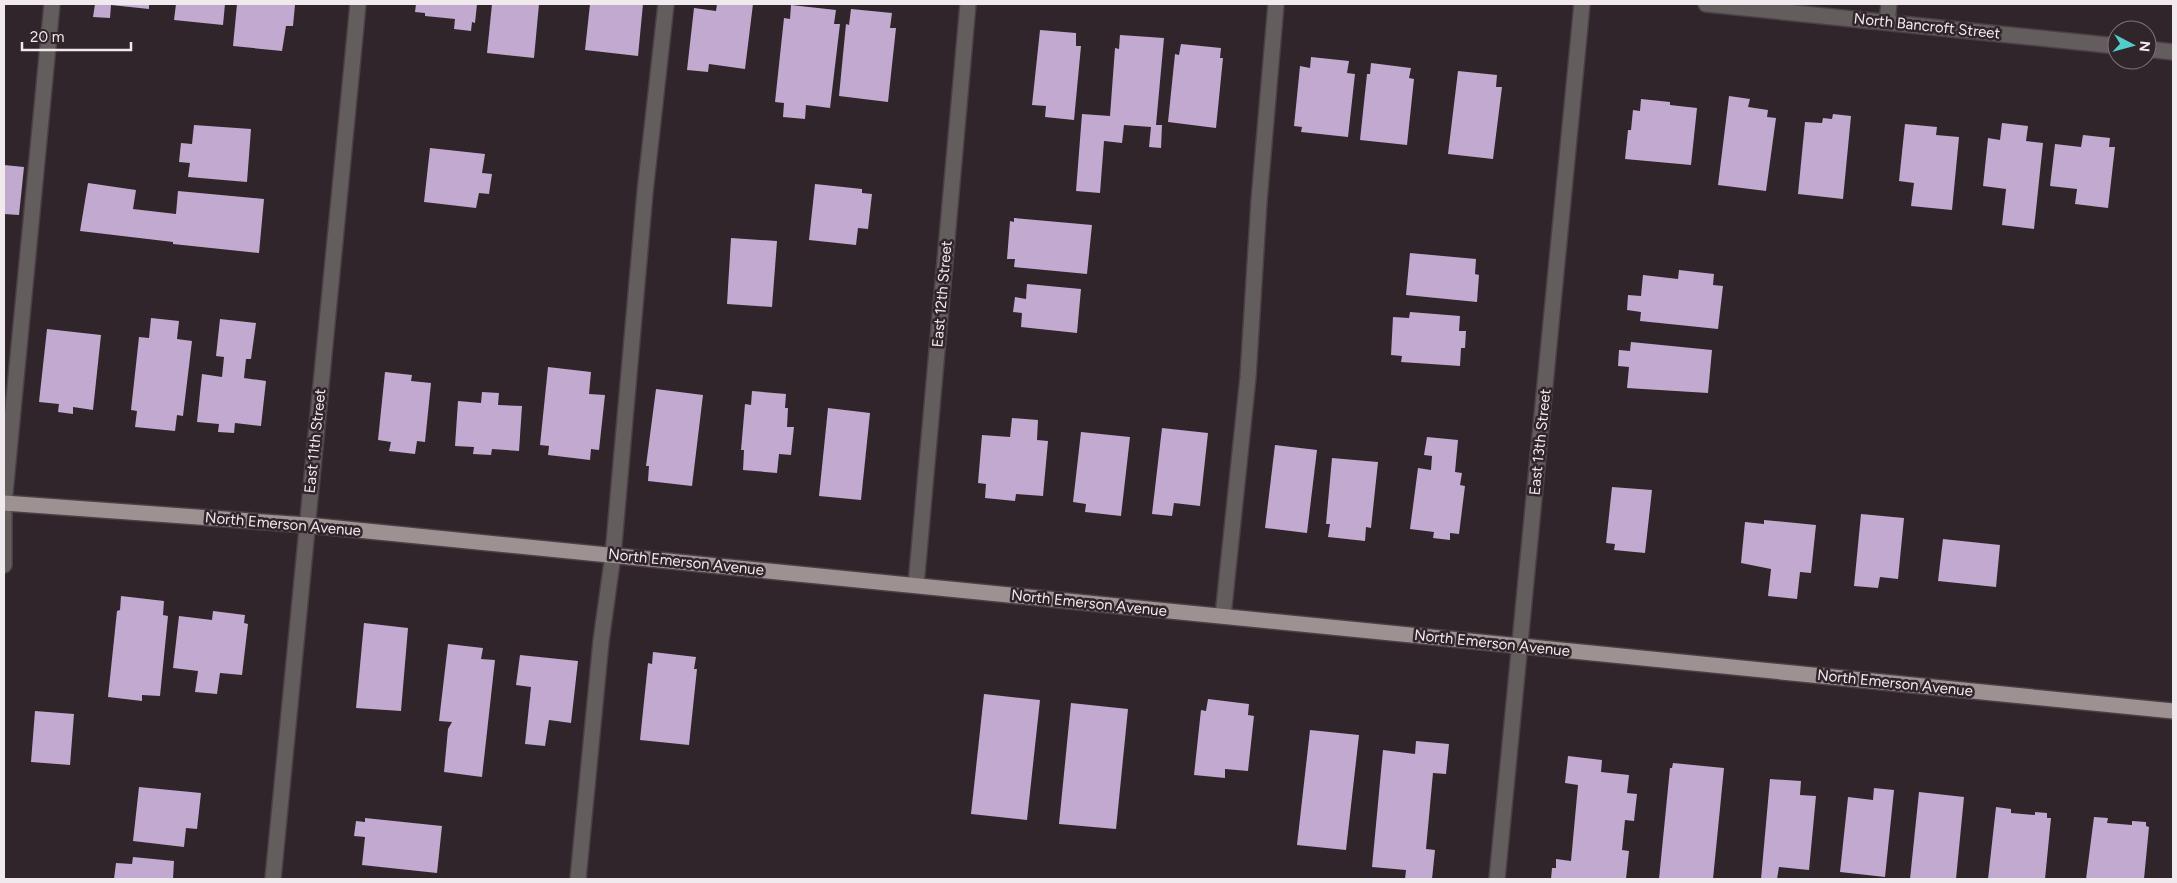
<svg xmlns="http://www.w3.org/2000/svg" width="2177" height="883" font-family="Figtree,sans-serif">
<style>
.building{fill:#c2a9d0}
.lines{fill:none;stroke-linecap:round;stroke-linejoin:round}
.minor-casing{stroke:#4b4046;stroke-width:18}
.major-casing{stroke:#4b4046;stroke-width:18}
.minor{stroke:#645d5d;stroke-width:15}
.major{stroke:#9e9191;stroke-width:15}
.labels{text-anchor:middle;stroke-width:5;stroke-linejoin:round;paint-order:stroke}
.street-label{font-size:15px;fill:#f0e9ed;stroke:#30252b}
</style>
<rect width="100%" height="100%" fill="#30252b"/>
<g class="building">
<polygon points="95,4 149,4 149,9 111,5 110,18 93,17"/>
<polygon points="176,4 225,4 223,25 174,20"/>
<polygon points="237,4 295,5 293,26 286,26 282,51 233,46"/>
<polygon points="416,4 477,4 475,23 472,22 471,31 454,29 455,19 425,16 425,13 415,12"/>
<polygon points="492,4 539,4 534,58 487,53"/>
<polygon points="590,4 643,4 638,56 585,50"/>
<polygon points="717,4 753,4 745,69 709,64 708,72 687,70 694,8 716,11"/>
<polygon points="791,5 836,10 834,24 840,24 830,108 806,105 805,119 783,117 784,103 775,102 784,18 790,19"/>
<polygon points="851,9 892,13 890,28 896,28 888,102 839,96 846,24 849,25"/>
<polygon points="1040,30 1076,33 1076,46 1081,46 1074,120 1045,117 1046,106 1032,105"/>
<polygon points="1120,35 1164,38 1156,125 1162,125 1161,148 1149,147 1151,127 1124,125 1122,143 1104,141 1100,193 1076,191 1082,114 1110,116 1115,48 1119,49"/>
<polygon points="1181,44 1221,48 1220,58 1223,58 1216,128 1168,122 1175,54 1179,55"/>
<polygon points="1311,57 1349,61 1347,73 1355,74 1348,137 1301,132 1302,127 1294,126 1300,66 1310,68"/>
<polygon points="1371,63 1411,68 1409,78 1414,79 1407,145 1360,140 1367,74 1370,74"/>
<polygon points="1458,71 1497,75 1496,87 1502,87 1493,159 1448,154"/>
<polygon points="1729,96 1750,99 1748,107 1768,110 1767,117 1776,118 1766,191 1718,185"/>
<polygon points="1641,99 1670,102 1670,105 1697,108 1691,165 1625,159 1628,130 1631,130 1633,110 1640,111"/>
<polygon points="1833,114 1851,116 1843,199 1798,194 1805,122 1822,123 1823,118 1832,119"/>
<polygon points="2002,123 2028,126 2026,141 2043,143 2034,229 2002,225 2006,189 1983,186 1988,138 2000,140"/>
<polygon points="1905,124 1937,127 1936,135 1959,137 1952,210 1911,206 1914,183 1899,181"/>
<polygon points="194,125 251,129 247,182 188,177 190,163 179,162 181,143 192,144"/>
<polygon points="2083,135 2110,138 2109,147 2115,147 2108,208 2075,204 2077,189 2050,186 2055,144 2081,147"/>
<polygon points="430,148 485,154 482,173 492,174 489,194 479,193 476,208 424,202"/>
<polygon points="4,165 24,167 19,215 4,214"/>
<polygon points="88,183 136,190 133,209 176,214 178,191 264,199 259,253 173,244 173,242 80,231"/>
<polygon points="815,184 862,189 862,193 872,194 868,229 858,228 856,245 809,240"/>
<polygon points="1014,218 1092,225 1087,274 1014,267 1015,259 1007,259 1010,221 1014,222"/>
<polygon points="731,238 777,241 772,307 727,304"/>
<polygon points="1410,253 1476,259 1475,274 1479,275 1477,302 1406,295"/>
<polygon points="1679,270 1714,274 1713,285 1723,286 1718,329 1640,321 1641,312 1627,310 1628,295 1641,296 1643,275 1678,279"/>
<polygon points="1027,284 1081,289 1077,333 1021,327 1022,313 1013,312 1015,297 1026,299"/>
<polygon points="1410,312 1460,316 1459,331 1466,331 1465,348 1461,348 1460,366 1401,362 1402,356 1391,355 1393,317 1409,318"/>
<polygon points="151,318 179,321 177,339 192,341 183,416 177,415 175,431 135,427 137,411 131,410 139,337 149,338"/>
<polygon points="220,319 256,323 251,359 246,359 244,378 266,381 261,426 235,423 234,433 218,432 219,424 197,422 202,374 222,377 224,357 216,356"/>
<polygon points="47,329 101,335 93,410 73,407 73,414 58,412 59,404 39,402"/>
<polygon points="1631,342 1712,350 1708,393 1627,388 1629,367 1618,366 1619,350 1630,351"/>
<polygon points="548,367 591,372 589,394 605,395 599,450 591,449 590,460 548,455 549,446 540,445"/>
<polygon points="385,372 412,375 411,381 431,383 425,442 417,441 415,454 389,451 391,442 378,440"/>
<polygon points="656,389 703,395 692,486 648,481 649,466 646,466"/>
<polygon points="752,391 786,394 785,408 788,408 787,427 794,427 791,455 779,454 777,473 743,470 744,450 741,450 745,404 751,405"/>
<polygon points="482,392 499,393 498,405 522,406 519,451 492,449 491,455 473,454 474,447 455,446 458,401 481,403"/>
<polygon points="828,408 870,413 861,500 819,496"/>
<polygon points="1012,418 1038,420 1037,440 1048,441 1043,496 1016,494 1015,501 985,498 986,484 978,483 982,435 1010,437"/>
<polygon points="1162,428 1208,433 1200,506 1174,503 1172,516 1152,514"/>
<polygon points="1081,432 1130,437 1121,516 1085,512 1086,504 1073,502"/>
<polygon points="1427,437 1458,440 1455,472 1462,473 1460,485 1465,486 1459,534 1450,533 1450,540 1433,538 1434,532 1410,529 1418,468 1431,470 1432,456 1424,455"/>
<polygon points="1275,445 1317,450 1307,533 1265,528"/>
<polygon points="1332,458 1378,462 1371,528 1366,527 1365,541 1328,537 1330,524 1326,524"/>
<polygon points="1612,487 1652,490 1645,553 1614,550 1615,544 1606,543"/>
<polygon points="1861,514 1904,518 1898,579 1880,577 1878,588 1854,586"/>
<polygon points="1764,520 1816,525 1811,573 1800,572 1797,599 1768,596 1771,569 1741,563 1745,522 1764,524"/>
<polygon points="1943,539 2000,545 1996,587 1938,581"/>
<polygon points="121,596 164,601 163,615 168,616 160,696 142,695 142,701 108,697 117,611 120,610"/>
<polygon points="213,611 245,615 244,623 248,624 242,675 220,673 217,694 195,692 198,671 173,668 179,616 212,620"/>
<polygon points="364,623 408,628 401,711 356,708"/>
<polygon points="448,644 483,648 481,659 495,660 482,777 444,772 448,729 452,722 439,721"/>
<polygon points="653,652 696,657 694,669 697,669 689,745 640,740 648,663 652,664"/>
<polygon points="520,655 578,661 571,723 549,720 545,746 525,744 531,687 516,685"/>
<polygon points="984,694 1040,700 1027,820 971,814"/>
<polygon points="1208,699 1249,704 1248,715 1254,716 1248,771 1225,769 1225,778 1194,775 1201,710 1206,711"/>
<polygon points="1071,703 1128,709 1116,829 1059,824"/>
<polygon points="35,711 74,714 70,765 31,762"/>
<polygon points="1310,730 1359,735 1346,850 1297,845"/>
<polygon points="1416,741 1449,744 1446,774 1433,773 1426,849 1435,850 1432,879 1405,879 1406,870 1372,867 1383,750 1415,754"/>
<polygon points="1568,756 1602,760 1601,772 1629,775 1627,793 1637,794 1634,821 1625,820 1622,850 1629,851 1626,879 1551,879 1552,868 1556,868 1556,859 1571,861 1578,785 1565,783"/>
<polygon points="1673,763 1724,768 1713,879 1659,879 1670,768 1672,768"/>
<polygon points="1770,779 1801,781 1800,795 1816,796 1809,870 1779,867 1777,879 1761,879"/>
<polygon points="139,787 201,793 197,829 186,828 184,847 133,841"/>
<polygon points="1874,788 1894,790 1885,877 1840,872 1848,797 1873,800"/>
<polygon points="1919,792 1964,797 1956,879 1910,879"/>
<polygon points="1996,807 2011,809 2011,813 2035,815 2035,812 2047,813 2047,818 2051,818 2045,879 1988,879"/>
<polygon points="2094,817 2108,818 2107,823 2132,825 2132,821 2146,822 2146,826 2149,827 2144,879 2086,879"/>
<polygon points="365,818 442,826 437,873 362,865 365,837 354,836 356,821 365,822"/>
<polygon points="133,857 174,861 173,879 114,879 116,863 132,864"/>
</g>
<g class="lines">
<defs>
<g id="minor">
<polyline points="1706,4 2117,46"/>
<polyline points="1887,22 1889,4"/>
<polyline points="2147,49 2173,52"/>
<polyline points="4,503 52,4"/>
<polyline points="4,505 4,565"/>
<polyline points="916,585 968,4"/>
<polyline points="1223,616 1248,377 1259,201 1276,4"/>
<polyline points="273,879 358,4"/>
<polyline points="578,879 601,641 613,555 645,192 666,4"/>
<polyline points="1497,879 1582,4"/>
</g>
<polyline id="major" points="4,503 307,525 2173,711"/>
</defs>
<use href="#minor" class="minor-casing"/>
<use href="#major" class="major-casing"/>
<use href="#minor" class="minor"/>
<use href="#major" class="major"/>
</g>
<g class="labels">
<g class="street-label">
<text transform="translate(1927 26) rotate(6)" y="5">North Bancroft Street</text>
<text transform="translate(942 294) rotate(-85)" y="5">East 12th Street</text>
<text transform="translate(315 441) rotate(-84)" y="5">East 11th Street</text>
<text transform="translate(1540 442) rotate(-84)" y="5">East 13th Street</text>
<text transform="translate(283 524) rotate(5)" y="5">North Emerson Avenue</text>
<text transform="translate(686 562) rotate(6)" y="5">North Emerson Avenue</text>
<text transform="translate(1089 603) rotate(6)" y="5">North Emerson Avenue</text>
<text transform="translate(1492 643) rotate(6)" y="5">North Emerson Avenue</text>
<text transform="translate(1895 683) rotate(6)" y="5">North Emerson Avenue</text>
</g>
</g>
<rect width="2177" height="883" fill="none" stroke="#f0e9ed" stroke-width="10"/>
<g transform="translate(2132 45) rotate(96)"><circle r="24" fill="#30252b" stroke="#7d7379"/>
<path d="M0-4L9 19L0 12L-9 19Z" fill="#53cdca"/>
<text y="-8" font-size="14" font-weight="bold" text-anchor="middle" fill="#f0e9ed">N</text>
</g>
<path d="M22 42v8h109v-8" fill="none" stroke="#f0e9ed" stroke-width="2.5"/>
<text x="30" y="42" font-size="15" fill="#f0e9ed" stroke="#30252b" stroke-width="4" paint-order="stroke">20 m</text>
</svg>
